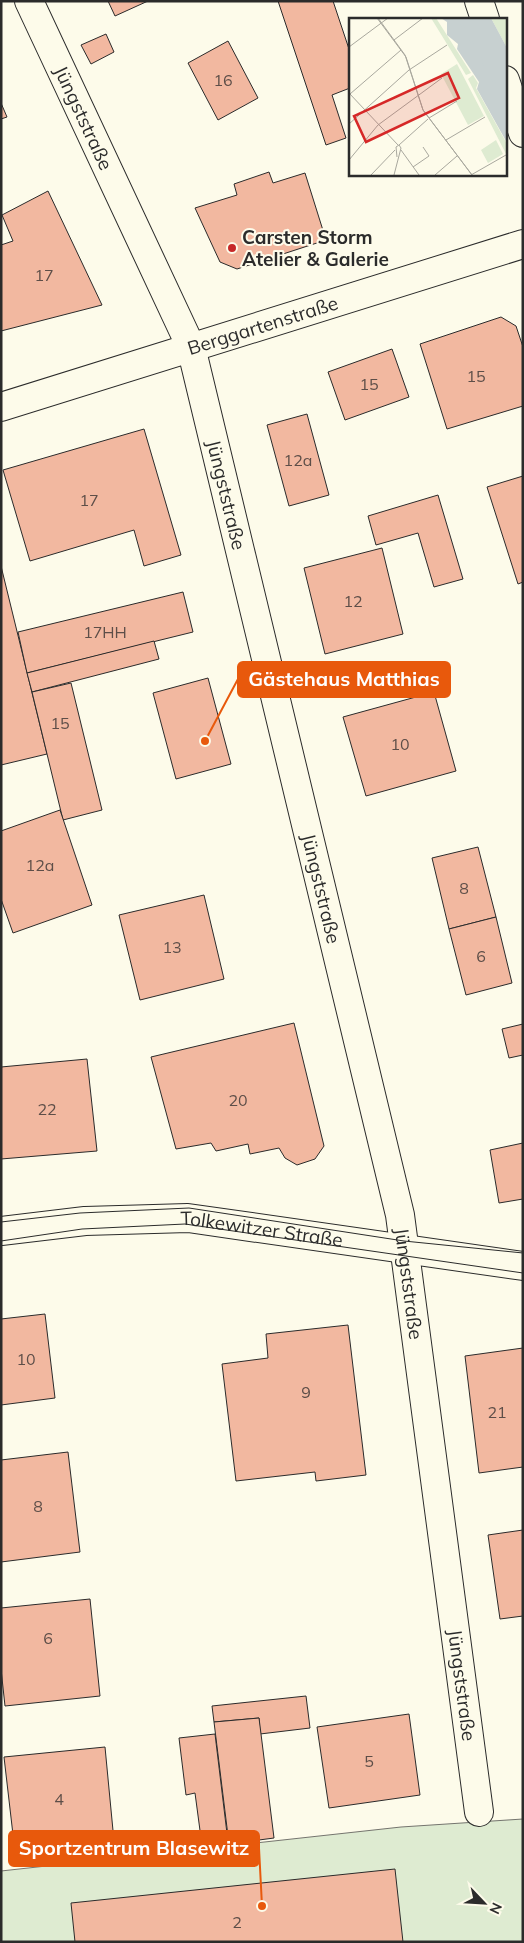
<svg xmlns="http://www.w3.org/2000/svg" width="524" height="1943" font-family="Mulish,sans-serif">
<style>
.green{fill:#deebd1;stroke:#74746e}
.building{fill:#f2b8a0;stroke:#2b2b2b}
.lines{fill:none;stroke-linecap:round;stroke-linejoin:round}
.street-casing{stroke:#2b2b2b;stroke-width:30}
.secondary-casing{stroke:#2b2b2b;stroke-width:30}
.street{stroke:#fdfbea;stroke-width:28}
.secondary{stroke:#fdfbea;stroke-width:28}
.tram{stroke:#2b2b2b;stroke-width:1}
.poi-dot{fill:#c62828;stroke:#fdfbea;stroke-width:2}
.labels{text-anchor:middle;stroke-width:4;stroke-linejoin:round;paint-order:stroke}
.number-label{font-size:16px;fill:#5d4e48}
.street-label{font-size:19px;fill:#2b2b2b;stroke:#fdfbea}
.poi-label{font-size:19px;font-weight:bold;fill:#2b2b2b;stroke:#fdfbea;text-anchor:start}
.inset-river{fill:none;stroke:#c7d0d0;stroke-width:2.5}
.inset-road{fill:none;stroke:#a9a89e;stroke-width:1}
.view{fill:#d62828;fill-opacity:0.15;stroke:#d62828;stroke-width:2.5}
.inset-edge{fill:none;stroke:#2b2b2b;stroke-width:2.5}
.leader{fill:none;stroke:#e8590c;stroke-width:2}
.callout-dot{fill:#e8590c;stroke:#fdfbea;stroke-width:2}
.callout{fill:#e8590c;stroke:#e8590c;stroke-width:2}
.callout-label{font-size:20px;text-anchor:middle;font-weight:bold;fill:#fff}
</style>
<rect width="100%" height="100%" fill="#fdfbea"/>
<polygon class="green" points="523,1819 523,1942 1,1942 1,1871 401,1827"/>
<g class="building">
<polygon points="108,1 148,1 115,16"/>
<polygon points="278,1 333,1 350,52 350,88 332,95 346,138 326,145"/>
<polygon points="106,34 114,52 91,64 81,45"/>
<polygon points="228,41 258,98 218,120 188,63"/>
<polygon points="1,103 7,117 1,119"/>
<polygon points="269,172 273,183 305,173 326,240 237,269 220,262 195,208 237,195 234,184"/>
<polygon points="48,191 102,305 1,331 1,245 13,241 2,215"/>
<polygon points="501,317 516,326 523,347 523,406 447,429 420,344"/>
<polygon points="392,349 409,397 345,420 328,372"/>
<polygon points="307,414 329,495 289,506 267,425"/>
<polygon points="144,429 181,555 144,566 134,530 30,561 3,470"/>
<polygon points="523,476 523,582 518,584 487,487"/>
<polygon points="438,495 463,579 434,587 418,533 376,545 368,516"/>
<polygon points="382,548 403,634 325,654 304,568"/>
<polygon points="1,566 47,754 1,765"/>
<polygon points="183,592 193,632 27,673 18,632"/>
<polygon points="154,641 159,659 32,692 27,673"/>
<polygon points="208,678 231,764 176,779 153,693"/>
<polygon points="71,683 102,810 63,820 32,692"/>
<polygon points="434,692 456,771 366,796 343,717"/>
<polygon points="60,810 92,905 13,933 1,899 1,831"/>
<polygon points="478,847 496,917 449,929 432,858"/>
<polygon points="204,895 224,979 140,1000 119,915"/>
<polygon points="496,917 512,983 466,995 449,929"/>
<polygon points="294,1023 324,1146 315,1159 297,1165 285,1158 279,1148 250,1154 248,1144 216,1151 211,1143 176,1149 151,1057"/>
<polygon points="523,1024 523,1055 509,1058 502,1029"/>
<polygon points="87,1059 97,1151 1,1159 1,1067"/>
<polygon points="523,1143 523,1199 499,1203 490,1150"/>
<polygon points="45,1314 55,1398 1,1405 1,1319"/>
<polygon points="348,1325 366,1475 316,1481 315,1472 236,1481 222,1364 268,1358 266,1334"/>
<polygon points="523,1348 523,1467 479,1473 465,1356"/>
<polygon points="68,1452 80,1552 1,1562 1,1460"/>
<polygon points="523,1530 523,1616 500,1619 488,1535"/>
<polygon points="90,1599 100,1696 5,1706 1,1669 1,1608"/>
<polygon points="306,1696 310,1728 260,1734 259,1718 214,1722 212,1706"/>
<polygon points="409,1714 420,1795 329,1808 317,1727"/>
<polygon points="259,1718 274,1838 229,1844 214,1722"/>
<polygon points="215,1734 229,1850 203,1853 195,1793 186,1795 179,1738"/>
<polygon points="105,1747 114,1841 15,1852 4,1757"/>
<polygon points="395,1869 403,1942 75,1942 71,1903"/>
</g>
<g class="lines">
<defs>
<g id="street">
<path id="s1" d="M29,1L191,347L400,1215L479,1812"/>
<polyline points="479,1 485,19"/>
<polyline points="505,80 523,133"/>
<path id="s2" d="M1,407L523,244"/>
</g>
<g id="secondary">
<path id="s3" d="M1,1231L85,1221L188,1218L523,1266"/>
</g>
</defs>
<use href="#street" class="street-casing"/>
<use href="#secondary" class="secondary-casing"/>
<use href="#street" class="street"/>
<use href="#secondary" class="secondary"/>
<g class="tram">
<polyline points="1,1222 80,1213 189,1208 404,1241 523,1253"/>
<polyline points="1,1241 82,1229 185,1224 523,1273"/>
</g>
</g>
<circle class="poi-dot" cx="232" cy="248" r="5"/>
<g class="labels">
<g class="number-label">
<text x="223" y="86">16</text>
<text x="44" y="281">17</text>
<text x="476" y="382">15</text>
<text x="369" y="390">15</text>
<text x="298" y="466">12a</text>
<text x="89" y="506">17</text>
<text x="353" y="607">12</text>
<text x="105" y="638">17HH</text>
<text x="60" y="729">15</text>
<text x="400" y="750">10</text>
<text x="40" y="871">12a</text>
<text x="464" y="894">8</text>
<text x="172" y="953">13</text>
<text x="481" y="962">6</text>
<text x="238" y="1106">20</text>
<text x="47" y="1115">22</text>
<text x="26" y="1365">10</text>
<text x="306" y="1398">9</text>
<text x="497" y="1418">21</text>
<text x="38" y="1512">8</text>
<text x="48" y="1644">6</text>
<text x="369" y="1767">5</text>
<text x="59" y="1805">4</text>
<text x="237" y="1928">2</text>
</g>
<g class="street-label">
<text dy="7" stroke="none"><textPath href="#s1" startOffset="129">Jüngststraße</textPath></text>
<text dy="7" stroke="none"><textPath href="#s2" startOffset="274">Berggartenstraße</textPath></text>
<text dy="7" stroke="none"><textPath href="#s1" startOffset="534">Jüngststraße</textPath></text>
<text dy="7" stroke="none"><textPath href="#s1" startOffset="939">Jüngststraße</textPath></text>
<text dy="7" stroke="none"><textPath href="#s3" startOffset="262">Tolkewitzer Straße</textPath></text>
<text dy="7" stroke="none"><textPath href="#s1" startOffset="1344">Jüngststraße</textPath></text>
<text dy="7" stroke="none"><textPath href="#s1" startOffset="1749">Jüngststraße</textPath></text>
</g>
<g class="poi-label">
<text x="242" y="244">Carsten Storm<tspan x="242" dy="22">Atelier &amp; Galerie</tspan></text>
</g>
</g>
<g transform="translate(349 18)">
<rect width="158" height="158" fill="#fdfbea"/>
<path d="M82,0H87L122,55L117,57ZM142,0H157V28ZM108,46L135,98L119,107L92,56ZM124,57L129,65L127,70L157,124V136L119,61ZM147,122L154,136L139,145L132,132Z" fill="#deebd1"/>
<path d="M92,0H142L157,28V123L128,71L130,64L108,31L109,26L98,17V4Z" fill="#c7d0d0"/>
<path class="inset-river" d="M109,0L158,87"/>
<path class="inset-road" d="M28,0L57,39L74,92L123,157M29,0L56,37L74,92L123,157M45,22L74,0M0,29L39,0M0,75L49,127M1,76L52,32M80,100L108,83M0,106L60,52L98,27M97,122L136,99M50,127L79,101M52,132L70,157M0,142L29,107L93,60M64,149L80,138L74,129M22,157L46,132M45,157L52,130L50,127L47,129L48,139M86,157L108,138M122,157L157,137"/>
<path class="view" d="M99,55L110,80L17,124L5,98Z"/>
<rect width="158" height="158" class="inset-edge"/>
</g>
<path class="leader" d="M205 741L238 679M262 1906L259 1848"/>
<g class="callout-dot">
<circle cx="205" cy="741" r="5"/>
<circle cx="262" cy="1906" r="5"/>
</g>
<g class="callout">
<rect x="238" y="662" width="212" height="35" rx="5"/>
<rect x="9" y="1831" width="250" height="35" rx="5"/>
</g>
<g class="callout-label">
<text x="344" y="686">Gästehaus Matthias</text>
<text x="134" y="1855">Sportzentrum Blasewitz</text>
</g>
<rect width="524" height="1943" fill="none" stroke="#2b2b2b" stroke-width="5"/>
<g transform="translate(484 1903) rotate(115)" stroke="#fdfbea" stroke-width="4" paint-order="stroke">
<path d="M0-4L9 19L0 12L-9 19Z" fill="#2b2b2b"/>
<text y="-8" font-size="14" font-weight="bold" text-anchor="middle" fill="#2b2b2b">N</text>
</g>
</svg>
